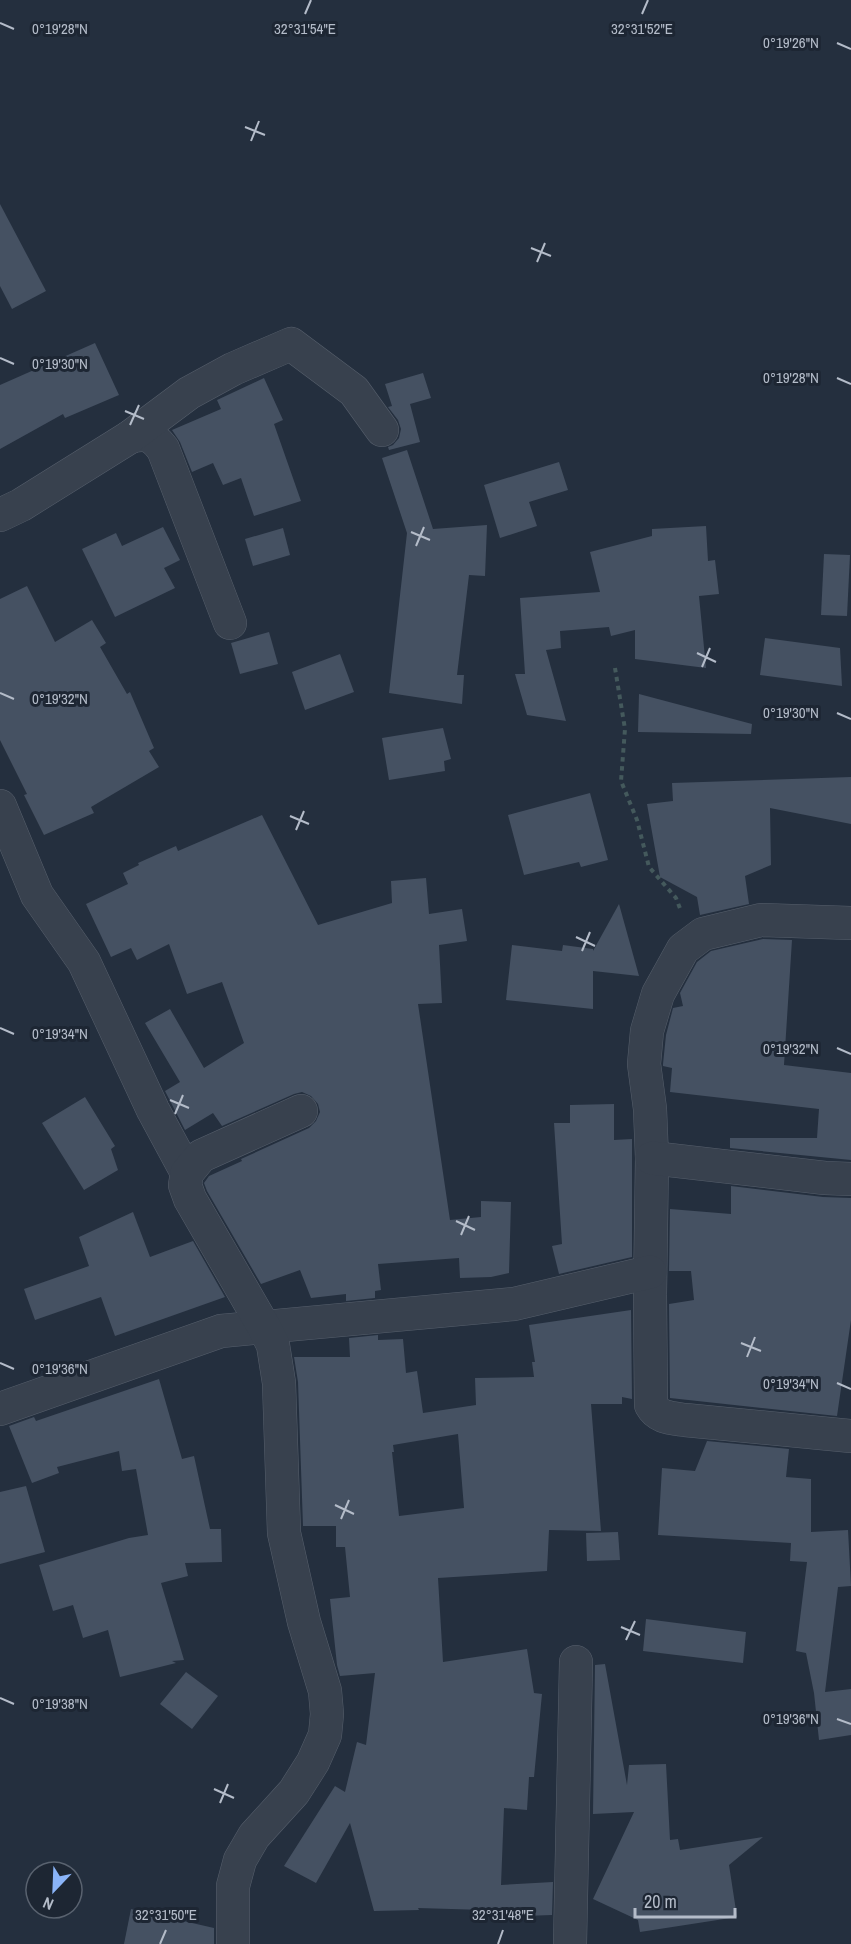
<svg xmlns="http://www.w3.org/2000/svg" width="851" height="1944" font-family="'Archivo Narrow',sans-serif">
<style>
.building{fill:#455162;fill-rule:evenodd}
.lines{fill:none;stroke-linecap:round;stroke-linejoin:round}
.minor-casing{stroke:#565f6c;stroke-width:34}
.path{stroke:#44595c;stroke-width:4;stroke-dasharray:4.5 4.5;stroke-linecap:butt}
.minor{stroke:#38414e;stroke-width:33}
.ticks{fill:none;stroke:#b4bcc9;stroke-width:2}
.ticks-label{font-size:15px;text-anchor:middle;fill:#b4bcc9;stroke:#1d2633;stroke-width:6;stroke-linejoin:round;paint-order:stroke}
</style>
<rect width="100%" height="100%" fill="#242f3e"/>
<g class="building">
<polygon points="0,204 46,291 12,309 0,286"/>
<polygon points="95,343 119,395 65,418 63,414 0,449 0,385"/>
<polygon points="423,373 431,398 410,404 420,442 389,450 388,447 393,445 399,438 401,429 398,420 388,407 392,406 385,384"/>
<polygon points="264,378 283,420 274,424 301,501 254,516 241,478 223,485 213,463 192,472 180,442 172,430 221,409 217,400"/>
<polygon points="407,450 433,529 487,525 485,576 469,575 457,675 464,675 462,704 389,693 407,533 382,458"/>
<polygon points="559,462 568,490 529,502 537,526 500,538 484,485"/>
<polygon points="706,526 708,561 715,560 719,594 699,596 706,668 635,659 635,630 611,636 609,627 560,631 561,648 546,650 566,721 527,715 515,674 525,674 520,598 600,592 590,552 652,536 652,529"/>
<polygon points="163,527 180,560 164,568 175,588 115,617 82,549 116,533 122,546"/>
<polygon points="283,528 290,555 253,566 245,539"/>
<polygon points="824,554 850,555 847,616 821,615"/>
<polygon points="27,586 55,642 92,620 106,643 100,647 127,694 130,692 154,748 149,751 159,767 91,807 94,813 44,835 24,795 27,794 0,740 0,599"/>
<polygon points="269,632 278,664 240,674 231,643"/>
<polygon points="765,638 840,648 842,686 760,675"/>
<polygon points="340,654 354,692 305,710 292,672"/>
<polygon points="639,694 752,724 751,734 638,732"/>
<polygon points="443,728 451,759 444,761 445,771 389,780 382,738"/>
<polygon points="851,777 851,824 770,808 771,865 745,876 749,904 700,915 697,897 660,877 647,804 673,801 672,783"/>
<polygon points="590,793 608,860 581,867 579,862 524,875 508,815"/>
<polygon points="262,815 318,925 392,903 391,881 426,878 429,914 462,909 467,941 439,945 442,1003 418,1004 450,1220 481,1217 481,1201 511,1202 509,1273 491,1277 460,1278 459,1258 378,1264 381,1290 375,1291 375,1298 346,1301 346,1294 311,1298 300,1270 261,1284 207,1191 204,1183 209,1176 242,1161 241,1159 309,1128 316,1121 320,1112 318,1104 311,1096 302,1092 294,1094 222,1126 213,1113 185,1130 165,1091 180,1082 145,1023 170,1009 204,1068 244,1043 222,982 187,994 169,944 137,960 131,948 111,957 86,904 128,884 123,873 139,865 138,863 176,846 178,851"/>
<polygon points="619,904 639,976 593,971 593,1009 506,1000 512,945 562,951 563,945 593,949 593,951"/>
<polygon points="763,939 792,940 784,1065 851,1073 851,1160 730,1148 730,1138 817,1138 819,1109 670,1092 672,1068 663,1066 663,1064 666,1035 673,1008 683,1006 680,993 697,962 711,951"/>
<polygon points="85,1097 115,1146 111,1149 118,1170 84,1190 42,1123"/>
<polygon points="614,1104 614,1140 632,1139 632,1257 559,1274 552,1246 562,1244 554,1123 570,1123 570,1105"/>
<polygon points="731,1186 823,1197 851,1198 851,1320 837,1416 670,1398 669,1304 694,1300 691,1271 669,1271 670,1209 731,1214"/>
<polygon points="133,1212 150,1257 193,1241 225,1297 115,1336 101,1297 35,1320 24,1289 89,1266 79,1237"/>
<path d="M631,1310L632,1399L622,1397V1404H591L601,1531L549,1530L547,1571L438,1578L443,1662L527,1649L534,1693L542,1694L534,1777H529L527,1810L504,1808L501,1885L553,1882L552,1915L524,1916L523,1911L418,1908L419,1910L374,1911L350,1823L316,1883L284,1866L335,1786L345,1792L357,1742L366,1745L375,1673L340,1676L337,1665L330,1599L350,1597L345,1547H336V1526H303L298,1382L294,1357H350L349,1338L378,1335V1340L403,1339L406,1373L417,1371L423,1413L476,1405L475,1378L534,1377L532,1362H535L529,1325ZM458,1434L464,1508L399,1516L392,1452H394L393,1445Z"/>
<polygon points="159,1379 182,1459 194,1456 210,1529 221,1529 222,1562 185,1563 188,1576 161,1583 184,1660 172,1661 176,1663 120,1677 108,1630 83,1638 73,1605 53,1611 39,1565 129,1538 148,1535 136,1469 122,1471 119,1451 57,1467 59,1473 32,1483 9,1426 34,1417 36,1421"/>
<polygon points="707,1441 789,1449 786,1477 811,1479 811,1532 848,1530 851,1586 838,1587 825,1692 851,1689 851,1735 819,1740 814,1693 806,1653 796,1651 807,1562 790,1561 791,1543 658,1535 662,1468 695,1471"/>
<polygon points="26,1486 45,1552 0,1564 0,1492"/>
<polygon points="618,1532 620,1560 587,1561 586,1533"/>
<polygon points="646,1619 746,1632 743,1663 643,1651"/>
<polygon points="605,1664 627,1785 629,1765 666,1764 670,1840 678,1839 680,1850 763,1837 729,1865 737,1917 640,1932 638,1920 593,1899 634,1812 593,1814 595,1665"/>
<polygon points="186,1672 218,1696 192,1729 160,1704"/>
<polygon points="131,1909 214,1928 214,1944 124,1944"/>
</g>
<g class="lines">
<defs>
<g id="minor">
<path d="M130,437C147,433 152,435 163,449L230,623"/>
<polyline points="0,515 21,505 130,437 189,393 233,369 291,344 354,391 382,430"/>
<polyline points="0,806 37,895 84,962 153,1110 187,1173"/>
<path d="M851,923L761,920L703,934L683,949L658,994L647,1031L644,1064L650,1109L652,1158L650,1295L651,1405C658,1418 671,1418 685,1420L851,1436"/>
<polyline points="652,1158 825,1178 851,1179"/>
<polyline points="0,1409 221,1331 514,1304 650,1272"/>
<polyline points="233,1944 233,1886 240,1860 254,1836 294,1792 313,1762 325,1735 327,1714 325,1691 304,1622 284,1533 279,1383 273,1345 264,1327 190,1199 185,1185 187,1173 201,1156 301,1111"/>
<polyline points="570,1944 576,1662"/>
</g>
</defs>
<use href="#minor" class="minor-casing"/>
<polyline class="path" points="615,668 625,729 621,781 637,820 649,867 676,898 681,911"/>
<use href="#minor" class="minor"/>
</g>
<path class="ticks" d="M305,14L311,0M642,14L648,0M0,23L14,29M837,43L851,49M245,127L265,135M251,141L259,121M531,248L551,256M537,262L545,243M0,358L14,364M837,378L851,384M125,411L144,419M130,425L139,405M411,532L430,540M416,546L424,527M697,653L716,662M702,667L710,648M0,693L14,699M837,713L851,719M290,816L309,824M296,830L304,811M576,937L595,946M582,951L590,932M0,1028L14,1034M837,1048L851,1054M170,1100L189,1108M175,1114L183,1095M456,1221L475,1230M461,1235L469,1216M741,1343L761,1351M747,1357L755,1337M0,1363L14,1369M837,1383L851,1389M335,1505L354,1514M341,1519L349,1500M621,1627L640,1635M626,1640L635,1621M0,1698L14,1704M837,1719L851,1724M214,1789L234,1798M220,1803L228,1784M160,1944L166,1930M498,1944L503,1930"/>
<g class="ticks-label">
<text x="60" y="34">0°19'28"N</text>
<text x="305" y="34">32°31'54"E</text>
<text x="642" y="34">32°31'52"E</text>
<text x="791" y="48">0°19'26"N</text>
<text x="60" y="369">0°19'30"N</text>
<text x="791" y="383">0°19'28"N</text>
<text x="60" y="704">0°19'32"N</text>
<text x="791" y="718">0°19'30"N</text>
<text x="60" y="1039">0°19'34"N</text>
<text x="791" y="1054">0°19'32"N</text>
<text x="60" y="1374">0°19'36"N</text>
<text x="791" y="1389">0°19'34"N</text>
<text x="60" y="1709">0°19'38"N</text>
<text x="791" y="1724">0°19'36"N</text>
<text x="166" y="1920">32°31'50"E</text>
<text x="503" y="1920">32°31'48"E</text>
</g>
<g transform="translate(54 1890) rotate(203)"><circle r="28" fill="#1d2633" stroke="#59626f" stroke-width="1.5"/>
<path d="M0-4.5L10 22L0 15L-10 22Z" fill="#8ab4f8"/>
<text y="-9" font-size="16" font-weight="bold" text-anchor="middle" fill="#b4bcc9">N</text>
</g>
<path d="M635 1908v9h100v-9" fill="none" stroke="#b4bcc9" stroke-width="3"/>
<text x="644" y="1908" font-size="18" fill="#b4bcc9" stroke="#1d2633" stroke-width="4.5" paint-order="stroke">20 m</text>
</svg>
